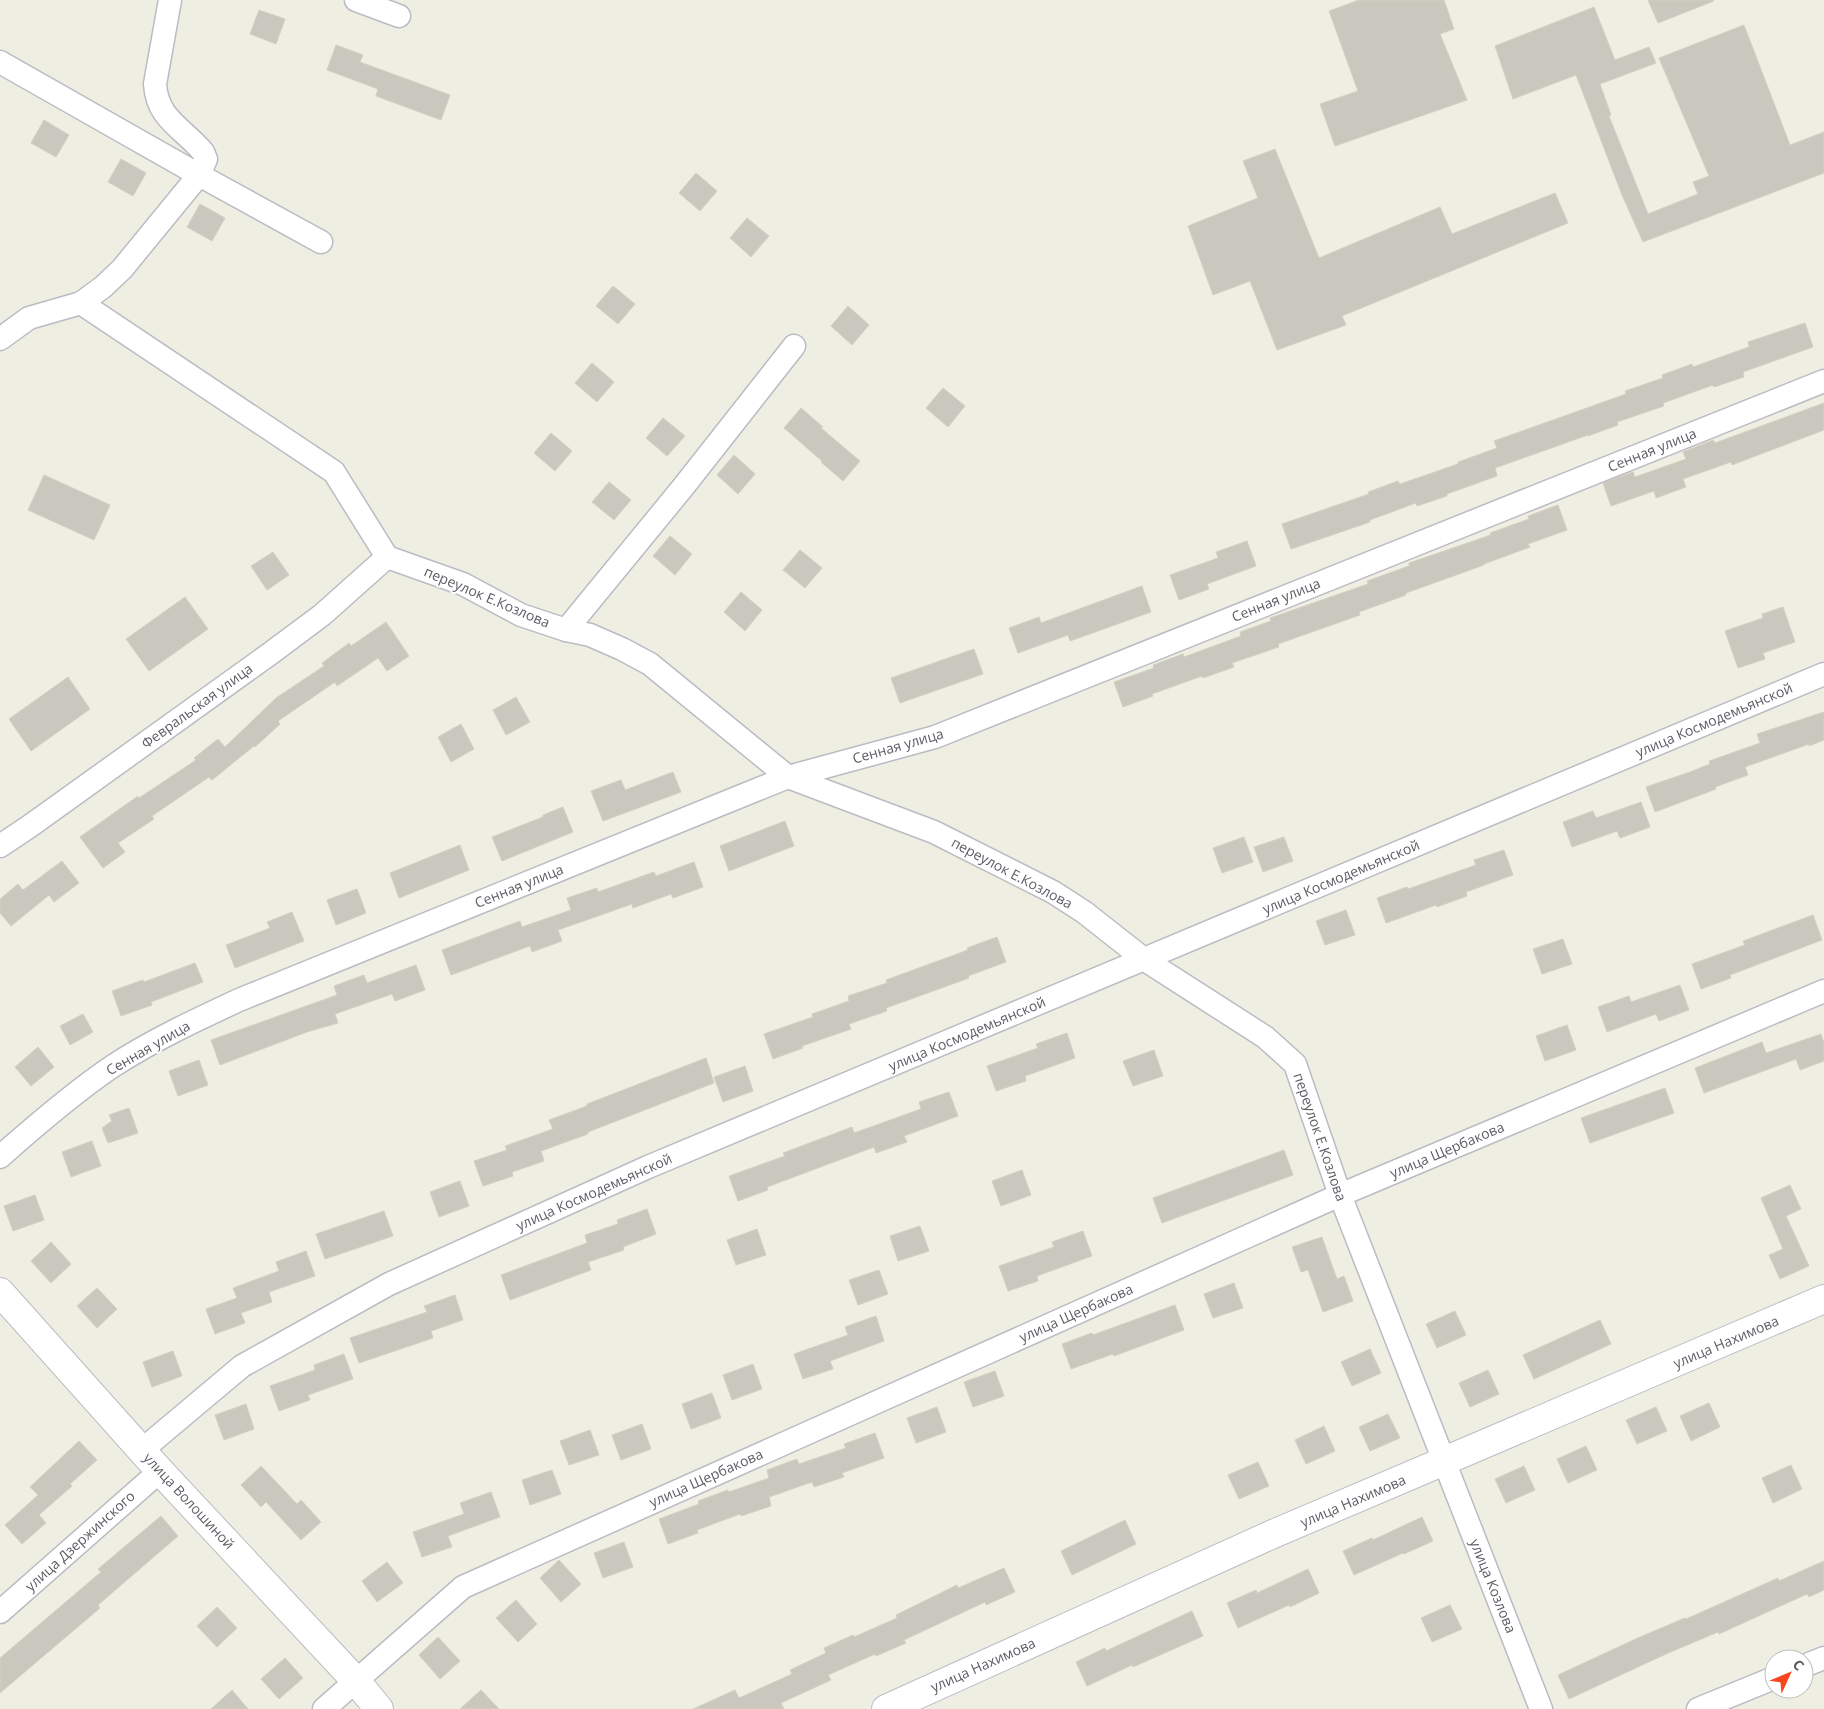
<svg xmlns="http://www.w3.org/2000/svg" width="1824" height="1709" font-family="'Open Sans',sans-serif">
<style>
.building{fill:#cac7bf;stroke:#d4d0c0}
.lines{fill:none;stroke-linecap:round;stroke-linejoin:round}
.minor-casing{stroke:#babcc3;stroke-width:25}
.tertiary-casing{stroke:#babcc3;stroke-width:30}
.secondary-casing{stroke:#bbbec5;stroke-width:30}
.minor{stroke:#fff;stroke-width:22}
.tertiary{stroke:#fff;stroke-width:28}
.secondary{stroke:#fff;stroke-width:28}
.labels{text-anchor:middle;stroke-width:4;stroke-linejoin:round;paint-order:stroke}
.street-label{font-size:14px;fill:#5b5e65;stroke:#fff}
</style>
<rect width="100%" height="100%" fill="#efeee2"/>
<g class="building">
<polygon points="1359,0 1444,0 1454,29 1440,34 1467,100 1335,146 1320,104 1358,91 1329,11"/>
<polygon points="1648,0 1713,0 1714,1 1658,23"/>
<polygon points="1594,7 1615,60 1649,47 1656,63 1600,84 1611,115 1609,116 1648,214 1698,194 1693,182 1709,176 1659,58 1744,25 1790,145 1824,132 1824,173 1643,242 1622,195 1576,75 1513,99 1495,46"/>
<polygon points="259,10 285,19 276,44 250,34"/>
<polygon points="336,45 363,55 360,62 450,95 441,120 376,96 378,89 327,70"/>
<polygon points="44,120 69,135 56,157 31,143"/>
<polygon points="1275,149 1319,258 1440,207 1452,234 1555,193 1568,223 1342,316 1346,325 1277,350 1250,281 1213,295 1188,226 1258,198 1243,161"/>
<polygon points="121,159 146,173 133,196 108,182"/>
<polygon points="696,173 717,191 700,211 679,193"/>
<polygon points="200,204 225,218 212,241 187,227"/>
<polygon points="747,218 769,236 751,257 730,238"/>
<polygon points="613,286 635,304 618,324 596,306"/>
<polygon points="848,306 869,325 852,345 831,326"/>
<polygon points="1805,323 1813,347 1743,372 1744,377 1714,387 1713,385 1663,403 1664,406 1617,422 1618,425 1588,436 1588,435 1495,468 1497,476 1447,494 1447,496 1417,506 1416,503 1370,520 1370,522 1291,549 1282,524 1369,494 1368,492 1398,481 1400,484 1458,464 1458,462 1497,448 1494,441 1626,394 1625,391 1663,378 1662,375 1692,364 1693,367 1749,347 1748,342"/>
<polygon points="592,363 614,382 597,402 575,383"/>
<polygon points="943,388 965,406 948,427 926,408"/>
<polygon points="1824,403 1824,430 1732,465 1731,462 1683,479 1686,487 1656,498 1654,491 1611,506 1603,483 1633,472 1635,477 1686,459 1683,452 1713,440 1715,443"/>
<polygon points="801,408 823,427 821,428 860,461 843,481 821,462 822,461 784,428"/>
<polygon points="663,418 685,436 667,456 646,438"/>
<polygon points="551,433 572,451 555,471 534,453"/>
<polygon points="734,455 755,474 738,494 717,475"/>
<polygon points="44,475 110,505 94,540 28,510"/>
<polygon points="609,482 631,500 614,520 592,502"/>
<polygon points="1558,505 1567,530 1528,544 1530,547 1484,564 1484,565 1406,593 1406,595 1359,612 1360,615 1278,644 1279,647 1232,663 1234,667 1203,678 1202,676 1152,694 1153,696 1123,707 1114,682 1154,668 1153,665 1183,654 1184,657 1241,636 1240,632 1271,621 1270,618 1368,584 1367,581 1409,566 1409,563 1491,535 1490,533 1529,519 1528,516"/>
<polygon points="670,536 692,554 675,575 653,556"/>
<polygon points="1247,541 1256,566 1207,584 1209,589 1179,600 1170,575 1218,558 1216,552"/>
<polygon points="800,550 822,568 805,588 783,570"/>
<polygon points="273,552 289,575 267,590 251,566"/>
<polygon points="1142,586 1151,612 1070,641 1068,635 1018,653 1009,628 1039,617 1041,623"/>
<polygon points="741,592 762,610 745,631 724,612"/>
<polygon points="185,597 208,629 149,671 126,639"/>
<polygon points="1783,607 1795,642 1763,653 1765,659 1738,668 1725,631 1763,618 1762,614"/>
<polygon points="386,622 409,656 387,671 378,658 337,686 335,682 278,721 280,724 255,747 254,746 212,780 209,777 152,816 154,819 118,843 125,852 103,868 80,837 138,796 139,798 196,760 194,758 218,739 225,747 276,698 324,666 322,663 349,643 351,646"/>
<polygon points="974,649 983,674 900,703 891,678"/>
<polygon points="68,677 90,709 31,751 9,719"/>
<polygon points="516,697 530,722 506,735 493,710"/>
<polygon points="1824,712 1824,740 1809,746 1809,744 1745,767 1748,775 1715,787 1716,789 1655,812 1646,787 1690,772 1710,764 1709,761 1760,743 1757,734"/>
<polygon points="461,724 474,749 451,762 438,737"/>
<polygon points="673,772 681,792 603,821 591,791 621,780 625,790"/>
<polygon points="1641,802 1650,827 1620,838 1617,831 1572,847 1563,822 1593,811 1596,818"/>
<polygon points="563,807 573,832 502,861 492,837 543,817 543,815"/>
<polygon points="785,821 794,846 729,871 720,846"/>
<polygon points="1244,837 1253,862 1222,873 1213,848"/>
<polygon points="1284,837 1293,861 1263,872 1254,847"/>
<polygon points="460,845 469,870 399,898 390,873"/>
<polygon points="1504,850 1513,875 1466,892 1467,896 1437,907 1436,905 1386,923 1377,898 1407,887 1408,889 1476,865 1474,860"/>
<polygon points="62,861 79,883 54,902 49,895 11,926 0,913 0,899 18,884 23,890"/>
<polygon points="694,862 703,887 673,898 671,894 633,908 632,904 558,930 562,941 532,952 530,946 451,975 442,950 520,921 522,927 571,910 567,898 597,888 598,892 654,872 656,876"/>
<polygon points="357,889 366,913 336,925 327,900"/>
<polygon points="1346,910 1355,935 1325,945 1316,921"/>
<polygon points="292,912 304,941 235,968 226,945 270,928 267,922"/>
<polygon points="1813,915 1822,940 1730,975 1731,978 1701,989 1692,964 1745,945 1743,941"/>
<polygon points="997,937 1006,962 968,976 969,978 886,1008 887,1011 849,1024 851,1029 802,1046 803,1048 773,1059 764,1034 813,1017 812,1014 849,1001 848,996 887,983 886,980 968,950 967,948"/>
<polygon points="1563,939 1572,964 1542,974 1533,949"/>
<polygon points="195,963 203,982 151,1002 152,1005 121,1016 112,991 143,980 144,982"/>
<polygon points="416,965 425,990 395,1001 392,994 335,1014 338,1023 307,1032 220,1065 211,1040 337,995 334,986 364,975 367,983"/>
<polygon points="1680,985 1689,1010 1659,1021 1656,1014 1607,1032 1598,1007 1629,996 1631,1002"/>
<polygon points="83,1014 93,1032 70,1045 60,1026"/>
<polygon points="1567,1025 1576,1050 1545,1061 1536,1036"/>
<polygon points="1067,1033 1075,1058 1025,1076 1026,1081 996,1091 987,1066 1038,1048 1036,1044"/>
<polygon points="1821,1034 1824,1043 1824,1061 1800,1070 1796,1059 1704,1093 1695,1068 1762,1042 1766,1053"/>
<polygon points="38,1047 54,1067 31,1086 15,1067"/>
<polygon points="1154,1050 1163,1076 1133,1086 1123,1061"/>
<polygon points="706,1058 714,1083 588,1132 588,1134 541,1151 544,1161 512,1172 513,1176 483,1186 474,1161 507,1150 505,1146 553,1129 549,1120 587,1106 587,1104"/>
<polygon points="199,1060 208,1085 178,1096 169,1071"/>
<polygon points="745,1066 753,1091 723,1102 714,1077"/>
<polygon points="1665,1088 1674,1113 1590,1143 1581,1118"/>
<polygon points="949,1092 958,1116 904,1136 907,1142 876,1153 874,1147 767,1187 768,1190 738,1201 729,1176 785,1156 783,1153 852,1127 854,1133 921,1109 919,1102"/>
<polygon points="129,1108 138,1133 108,1143 102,1128 112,1121 109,1115"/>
<polygon points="92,1141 101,1166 71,1177 62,1152"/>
<polygon points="1284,1150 1293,1175 1162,1223 1153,1198"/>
<polygon points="1022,1170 1031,1195 1001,1206 992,1181"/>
<polygon points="460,1181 469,1206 439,1217 430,1192"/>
<polygon points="1790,1185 1801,1209 1786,1216 1809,1266 1780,1279 1769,1255 1783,1249 1761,1198"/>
<polygon points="35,1195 44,1220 13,1231 4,1206"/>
<polygon points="647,1209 656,1234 623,1247 624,1250 588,1262 591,1270 510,1300 501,1275 587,1243 585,1235 618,1224 617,1220"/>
<polygon points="384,1211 393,1236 325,1259 316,1234"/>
<polygon points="920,1226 929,1251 898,1261 890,1236"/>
<polygon points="757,1229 766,1255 736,1265 727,1240"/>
<polygon points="1083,1231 1092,1256 1037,1276 1038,1281 1008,1291 999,1266 1054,1247 1052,1242"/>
<polygon points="1322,1237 1337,1279 1344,1276 1353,1301 1323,1312 1308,1270 1301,1272 1292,1247"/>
<polygon points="51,1242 71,1264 51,1283 31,1261"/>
<polygon points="306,1251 315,1276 269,1292 272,1302 241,1313 245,1323 215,1334 206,1309 237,1298 233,1288 279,1271 276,1262"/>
<polygon points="879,1270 888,1294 858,1305 849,1280"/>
<polygon points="1234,1283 1243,1308 1213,1318 1204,1294"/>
<polygon points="97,1288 117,1309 97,1328 77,1306"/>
<polygon points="455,1295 463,1320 431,1331 433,1338 359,1363 350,1338 427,1312 424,1306"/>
<polygon points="1175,1305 1184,1330 1114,1356 1113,1354 1071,1369 1062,1344 1092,1333 1093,1335"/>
<polygon points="1455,1311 1466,1335 1437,1348 1426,1324"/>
<polygon points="876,1316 884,1341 830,1361 833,1369 803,1379 794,1354 848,1335 845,1327"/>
<polygon points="1600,1320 1611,1344 1534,1379 1523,1355"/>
<polygon points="1370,1349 1381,1373 1352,1386 1341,1362"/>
<polygon points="173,1351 182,1376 152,1387 143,1362"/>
<polygon points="344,1354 353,1379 308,1395 310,1400 279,1411 270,1386 315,1370 314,1365"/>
<polygon points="753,1364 762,1389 732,1400 723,1375"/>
<polygon points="1488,1370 1499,1394 1470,1407 1459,1383"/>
<polygon points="995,1371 1004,1396 973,1407 964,1382"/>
<polygon points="712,1393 721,1418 691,1429 682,1404"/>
<polygon points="1709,1403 1720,1427 1691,1441 1680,1416"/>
<polygon points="246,1404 254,1429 224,1440 215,1415"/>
<polygon points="937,1407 946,1432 916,1443 907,1418"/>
<polygon points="1656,1407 1667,1431 1637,1444 1626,1420"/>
<polygon points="1388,1414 1400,1438 1370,1451 1359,1427"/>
<polygon points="642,1424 651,1449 621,1460 612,1435"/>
<polygon points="1324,1426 1335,1451 1306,1464 1295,1440"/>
<polygon points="590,1430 599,1455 569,1465 560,1441"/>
<polygon points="875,1433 884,1458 842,1473 844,1477 814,1487 812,1482 769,1497 771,1506 741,1516 740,1514 697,1530 698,1533 668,1544 659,1519 699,1504 698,1501 728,1490 729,1492 769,1478 767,1470 797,1459 799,1464 846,1448 844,1444"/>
<polygon points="79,1441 97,1460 70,1484 72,1486 39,1515 46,1523 22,1544 5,1525 38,1495 30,1487"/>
<polygon points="1586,1446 1597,1470 1568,1483 1557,1459"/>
<polygon points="1258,1462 1269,1486 1239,1499 1228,1475"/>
<polygon points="1791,1465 1802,1489 1773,1503 1762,1478"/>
<polygon points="261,1466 297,1504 301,1500 321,1522 301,1540 266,1502 261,1507 241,1485"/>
<polygon points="1524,1466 1535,1490 1506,1503 1495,1479"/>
<polygon points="552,1470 561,1494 530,1505 522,1480"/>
<polygon points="491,1492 500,1517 448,1536 452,1547 422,1557 413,1532 464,1514 460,1503"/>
<polygon points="161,1516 178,1536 98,1605 100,1608 0,1693 0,1658 101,1572 98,1569"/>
<polygon points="1422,1517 1433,1541 1404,1554 1403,1553 1354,1575 1343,1551 1372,1538 1373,1540"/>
<polygon points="1125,1520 1136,1544 1072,1575 1061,1551"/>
<polygon points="624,1542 633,1567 603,1578 594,1553"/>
<polygon points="559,1560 581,1584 561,1602 540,1578"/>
<polygon points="1824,1561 1824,1590 1809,1597 1807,1594 1719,1634 1718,1632 1666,1654 1569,1699 1558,1675 1640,1637 1685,1618 1686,1619 1778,1578 1779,1581"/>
<polygon points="387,1562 403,1583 377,1602 362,1581"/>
<polygon points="1004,1568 1015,1592 986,1605 985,1602 904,1640 906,1643 876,1656 875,1654 828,1675 831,1680 781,1703 784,1709 693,1709 735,1690 739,1698 792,1674 790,1670 826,1653 824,1648 853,1635 854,1637 897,1618 896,1615 957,1585 958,1588"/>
<polygon points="1308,1569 1319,1593 1290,1607 1289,1605 1238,1628 1227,1603 1256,1590 1257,1593"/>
<polygon points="516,1600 537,1624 518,1642 496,1618"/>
<polygon points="1450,1605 1462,1629 1432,1642 1421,1618"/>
<polygon points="217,1607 237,1628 217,1647 197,1626"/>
<polygon points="1192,1611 1203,1636 1133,1667 1132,1665 1087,1686 1076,1662 1105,1648 1106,1651"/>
<polygon points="438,1637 460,1661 440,1679 419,1655"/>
<polygon points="285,1658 303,1678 279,1699 261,1679"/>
<polygon points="232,1690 248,1709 211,1709"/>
<polygon points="481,1690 499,1709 460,1709"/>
</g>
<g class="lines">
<defs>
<g id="minor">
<polyline points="356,0 399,16"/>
<polyline points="0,62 199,175 321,242"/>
<polyline points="81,303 334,472 387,557"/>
<path d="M0,339L29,318L81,303L103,287L122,269L199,175L206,159L203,152C183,128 157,119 155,84L170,0"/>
<polyline points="387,557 463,584 521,615 566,630 590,635 622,649 650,664 788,777 934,832 1053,892 1084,912 1145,960 1265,1037 1295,1064 1340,1195 1541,1709"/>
<polyline points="566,630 684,486 794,346"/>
<polyline points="0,846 30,826 271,653 322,615 387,557"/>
<path d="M0,1157C36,1125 73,1093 113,1066C153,1040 196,1020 239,1000L788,777L935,737L1824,381"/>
<polyline points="142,1450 242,1366 389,1284 648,1167 1824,674"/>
<polyline points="0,1612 160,1471"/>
<polyline points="1804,1666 1824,1658"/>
<polyline points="324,1709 463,1587 1340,1195 1824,991"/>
<polyline points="1698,1709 1774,1678"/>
</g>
<polyline id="tertiary" points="0,1292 160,1471 356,1681 379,1709"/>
<polyline id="secondary" points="886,1709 1273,1534 1824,1299"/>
</defs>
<use href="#minor" class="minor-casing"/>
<use href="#tertiary" class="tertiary-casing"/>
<use href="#secondary" class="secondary-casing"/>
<use href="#minor" class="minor"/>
<use href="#tertiary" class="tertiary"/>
<use href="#secondary" class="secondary"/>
</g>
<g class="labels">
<g class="street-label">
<text transform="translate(1652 450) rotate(-22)" y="5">Сенная улица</text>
<text transform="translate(487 597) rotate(23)" y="5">переулок Е.Козлова</text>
<text transform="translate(1276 600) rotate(-22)" y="5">Сенная улица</text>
<text transform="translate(197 706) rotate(-36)" y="5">Февральская улица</text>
<text transform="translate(1714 720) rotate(-23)" y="5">улица Космодемьянской</text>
<text transform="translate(898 746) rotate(-16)" y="5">Сенная улица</text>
<text transform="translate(1012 873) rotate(28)" y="5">переулок Е.Козлова</text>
<text transform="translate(1341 877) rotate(-23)" y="5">улица Космодемьянской</text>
<text transform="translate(519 886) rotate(-22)" y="5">Сенная улица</text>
<text transform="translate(967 1034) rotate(-23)" y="5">улица Космодемьянской</text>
<text transform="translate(148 1048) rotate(-30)" y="5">Сенная улица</text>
<text transform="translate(1320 1137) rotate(71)" y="5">переулок Е.Козлова</text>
<text transform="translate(1447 1150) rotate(-23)" y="5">улица Щербакова</text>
<text transform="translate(594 1192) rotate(-24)" y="5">улица Космодемьянской</text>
<text transform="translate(1076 1313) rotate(-24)" y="5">улица Щербакова</text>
<text transform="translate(1726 1342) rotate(-23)" y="5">улица Нахимова</text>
<text transform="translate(706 1478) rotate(-24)" y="5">улица Щербакова</text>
<text transform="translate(189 1501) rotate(47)" y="5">улица Волошиной</text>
<text transform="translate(1353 1501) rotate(-23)" y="5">улица Нахимова</text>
<text transform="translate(80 1541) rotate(-42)" y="5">улица Дзержинского</text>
<text transform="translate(1493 1586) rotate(68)" y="5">улица Козлова</text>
<text transform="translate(983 1665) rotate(-24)" y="5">улица Нахимова</text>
</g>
</g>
<g transform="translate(1789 1674) rotate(46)"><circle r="24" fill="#ffffff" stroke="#bdbfc1"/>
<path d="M0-4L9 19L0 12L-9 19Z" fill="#f9461e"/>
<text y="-8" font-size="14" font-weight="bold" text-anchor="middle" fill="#5b5e65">С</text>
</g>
</svg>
